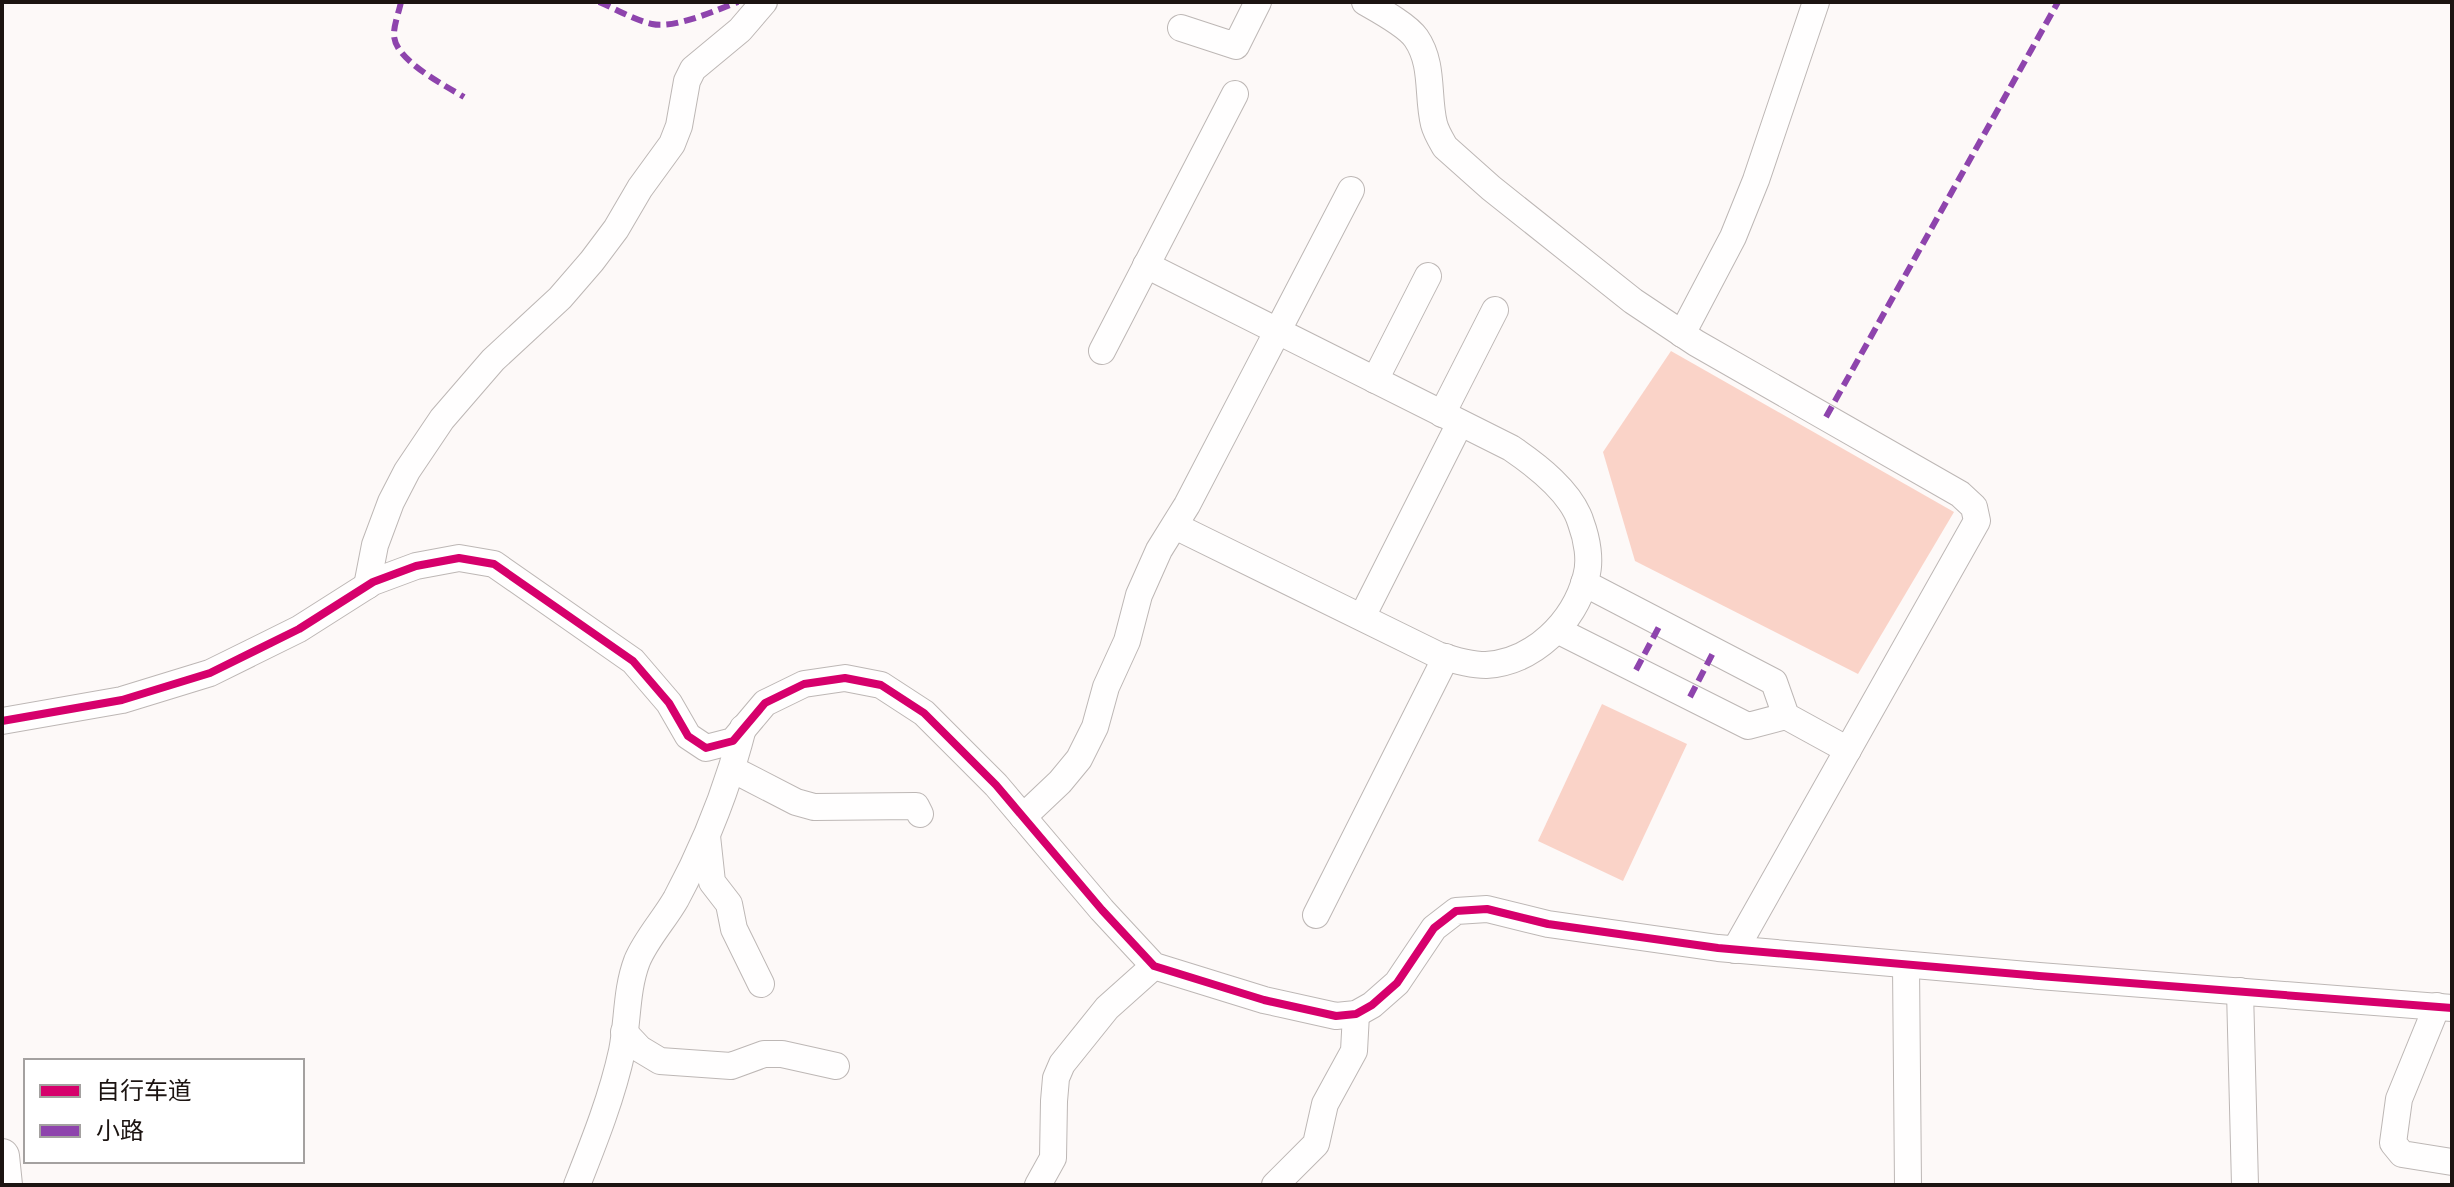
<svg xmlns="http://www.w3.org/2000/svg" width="2454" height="1187" font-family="'Open Sans','Noto Sans SC',sans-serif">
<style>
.green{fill:#fad3c8}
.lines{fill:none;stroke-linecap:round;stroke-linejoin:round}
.minor-casing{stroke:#bdb7b5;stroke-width:28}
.major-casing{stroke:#bdb7b5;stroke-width:36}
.minor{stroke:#fffefe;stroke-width:26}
.major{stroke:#fffefe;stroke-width:34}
.quiet{stroke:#8e44ad;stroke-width:6;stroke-dasharray:12 6;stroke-linecap:butt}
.cycleway-casing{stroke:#fff;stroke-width:13}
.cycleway{stroke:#d6006c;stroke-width:8}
</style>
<rect width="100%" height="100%" fill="#fdf9f8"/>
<g class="green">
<polygon points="1671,351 1954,512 1858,674 1635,561 1603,452"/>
<polygon points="1602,704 1687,744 1623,881 1538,841"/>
</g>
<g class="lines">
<defs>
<g id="minor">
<path d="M1365,2C1379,10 1407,25 1416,38C1434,64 1427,96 1434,124C1436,132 1441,140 1445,147L1491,188L1633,301L1696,343L1960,494L1974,507L1977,521L1735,950"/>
<polyline points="1181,28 1236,46 1258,2"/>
<path d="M1146,265L1511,448C1536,465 1572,492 1581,523C1587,539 1591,561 1586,577C1574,622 1534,662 1486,665C1470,665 1453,660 1438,655L1175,526"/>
<polyline points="1682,334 1733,237 1756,180 1816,2"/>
<polyline points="1102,351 1235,94"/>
<polyline points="1375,380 1428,276"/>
<polyline points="1442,414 1495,310"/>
<polyline points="1584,583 1774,682 1786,716 1848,750"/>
<polyline points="367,586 375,545 391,502 407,471 442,419 493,360 560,298 592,261 616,229 640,188 672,144 679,126 687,81 693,69 740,30 764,2"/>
<polyline points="1362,617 1460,423"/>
<polyline points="1557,630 1748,726 1786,716"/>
<polyline points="2,721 122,700 210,673 299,629 373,582 416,566 459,558 494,564 633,661 669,703 688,736 706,748 733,741 765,703 804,684 845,678 881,685 924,713 996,785 1102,910 1154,966 1264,1000 1336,1016 1356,1014 1372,1005 1397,983 1434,928 1456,911 1487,909 1548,924 1718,948 2039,976 2452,1008"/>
<polyline points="732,769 796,802 814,807 916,806 920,814"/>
<polyline points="1023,817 1060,782 1079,759 1095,727 1106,687 1127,641 1139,595 1159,550 1187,505 1351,190"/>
<polyline points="707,836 712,882 729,904 734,929 761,984"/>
<polyline points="1316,915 1446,657"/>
<polyline points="1906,965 1908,1185"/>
<polyline points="2240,991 2245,1185"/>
<polyline points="2437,1006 2399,1099 2393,1143 2402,1154 2452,1162"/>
<polyline points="624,1032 640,1049 660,1061 731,1066 764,1054 782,1054 836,1066"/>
<path d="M577,1185C594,1142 612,1097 622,1051C628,1021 626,990 637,961C646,939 664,920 676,899C705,845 728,787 743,728"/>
<polyline points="1038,1185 1053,1158 1054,1101 1056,1078 1062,1064 1107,1008 1154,966"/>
<polyline points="1275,1185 1316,1144 1325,1104 1354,1051 1356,1014"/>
</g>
<polyline id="major" points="2,1156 5,1185"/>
</defs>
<use href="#minor" class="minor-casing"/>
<use href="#major" class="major-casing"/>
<use href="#minor" class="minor"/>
<use href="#major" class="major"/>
<g class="quiet">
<path d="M401,2C399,12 394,24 394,34C393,59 444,85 464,97"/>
<path d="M599,2C616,9 634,20 652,24C675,29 716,10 738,2"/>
<polyline points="1826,417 2058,2"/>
<polyline points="1636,670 1661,623"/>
<polyline points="1690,697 1714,651"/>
</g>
<defs>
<polyline id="cycleway" points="2,721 122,700 210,673 299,629 373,582 416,566 459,558 494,564 633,661 669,703 688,736 706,748 733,741 765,703 804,684 845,678 881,685 924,713 996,785 1102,910 1154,966 1264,1000 1336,1016 1356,1014 1372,1005 1397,983 1434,928 1456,911 1487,909 1548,924 1718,948 2039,976 2452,1008"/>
</defs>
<use href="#cycleway" class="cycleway-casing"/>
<use href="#cycleway" class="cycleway"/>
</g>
<rect width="2454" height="1187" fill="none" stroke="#1c1411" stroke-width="8"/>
<rect x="24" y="1059" width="280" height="104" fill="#ffffff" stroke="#a4a1a0" stroke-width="2"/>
<rect x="40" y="1085" width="40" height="12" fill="#d6006c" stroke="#a4a1a0" stroke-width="2"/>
<text x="96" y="1099" font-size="24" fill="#1c1411">自行车道</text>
<rect x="40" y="1125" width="40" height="12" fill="#8e44ad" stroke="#a4a1a0" stroke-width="2"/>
<text x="96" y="1139" font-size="24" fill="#1c1411">小路</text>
</svg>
